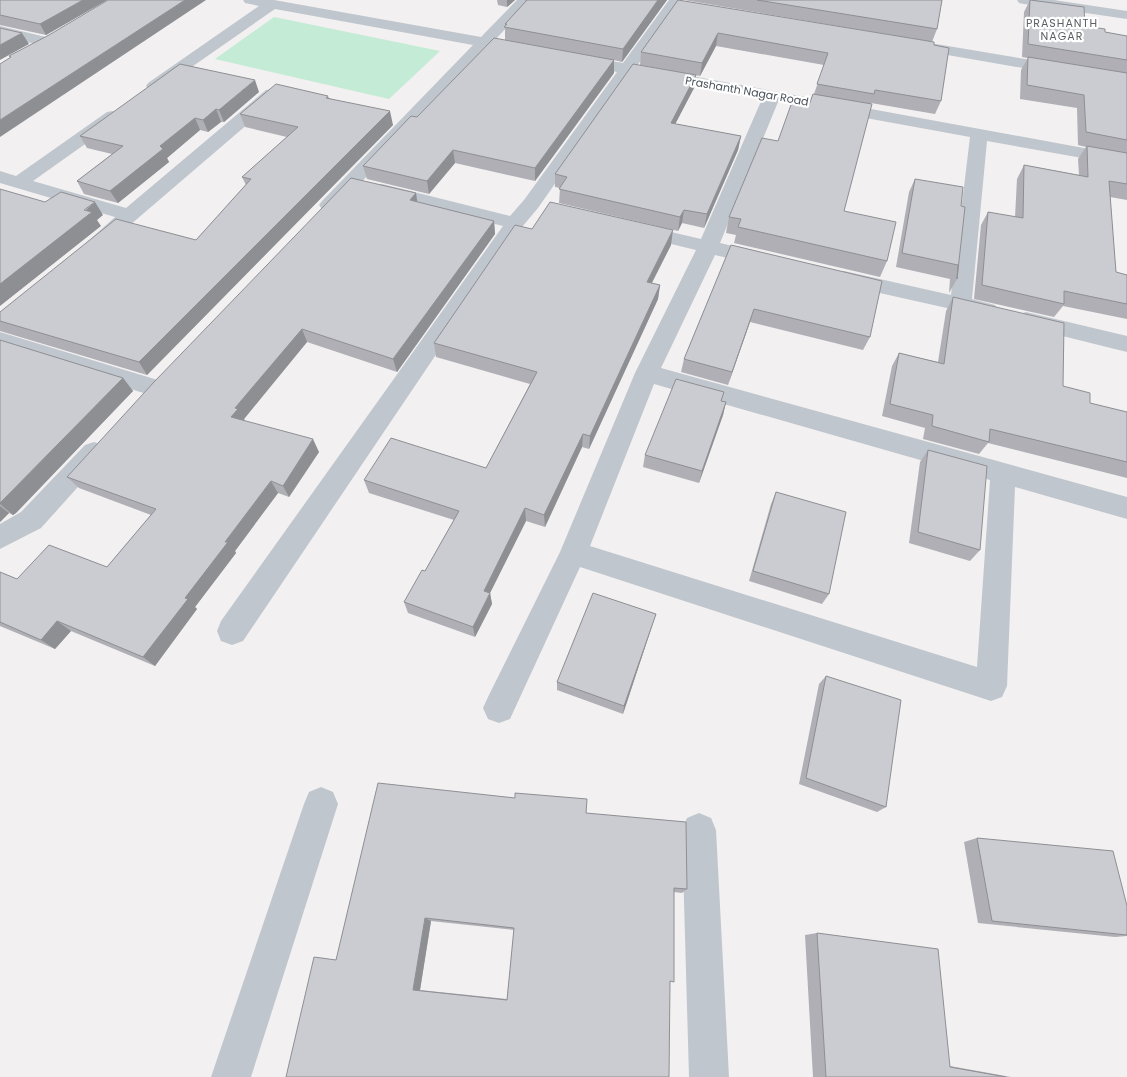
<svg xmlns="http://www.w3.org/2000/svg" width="1127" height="1077" font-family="Poppins,sans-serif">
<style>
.green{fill:#c3ebd5}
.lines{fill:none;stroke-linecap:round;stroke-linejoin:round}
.minor{fill:#c0c6cd;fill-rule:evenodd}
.wall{fill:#afafb5;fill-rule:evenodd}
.shaded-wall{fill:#8e8f93}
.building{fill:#cbccd2;stroke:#8e8f93;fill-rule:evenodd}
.labels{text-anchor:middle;stroke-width:4.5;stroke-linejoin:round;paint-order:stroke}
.far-neighbourhood-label{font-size:11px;letter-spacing:1px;fill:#5d6064;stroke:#fff}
.far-street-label{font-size:11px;fill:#4a525b;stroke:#fff}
</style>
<rect width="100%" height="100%" fill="#f2f0f0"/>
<polygon class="green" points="274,17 440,51 389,99 215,59"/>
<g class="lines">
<g class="minor">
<polygon points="243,0 274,0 481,37 517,0 532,0 495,40 532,47 534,50 532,53 526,55 488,48 336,209 329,211 322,209 319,205 322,201 473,45 275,9 160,89 148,89 146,86 148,83 259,6 245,3"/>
<path d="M669,0H683L637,66L1127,156V166L987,141L972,299L995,305L998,310L995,315L987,317L844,285L837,283L833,278L837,273L844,271L951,295L970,137L778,102L720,243L772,255L775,260L772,265L765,267L715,255L661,368L1127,497V519L1015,487L1007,686L1002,697L991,701L580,567L510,719L499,723L488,719L483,708L488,697L560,552L635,373L696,250L630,234L627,230L630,226L637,224L701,239L762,99L631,75L538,208L522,227L243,641L232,645L221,641L217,631L221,621L503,226L375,194L372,190L375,186L382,184L510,216L524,200L617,72L572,63L570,60L572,57L578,55L623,63ZM654,384L990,480L977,667L590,546Z"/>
<polygon points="1017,0 1054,0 1127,11 1127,19 1024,4 1019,3"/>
<polygon points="0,26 54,39 57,42 54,45 49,47 0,36"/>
<polygon points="912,40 1127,76 1127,86 907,48 904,45 907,42"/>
<polygon points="272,89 278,90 280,94 278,98 102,249 95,250 88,249 85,244 115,217 0,183 0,171 16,176 107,112 113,111 119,112 122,116 119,120 33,181 126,208 266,90"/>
<polygon points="1026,312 1127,336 1127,352 1018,325 1015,320 1018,315"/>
<polygon points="0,332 161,381 165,387 161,393 153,396 0,348"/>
<polygon points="94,442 103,445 107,452 103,459 41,528 0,549 0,524 21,512 85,445"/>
<polygon points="321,787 333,792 338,804 251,1077 211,1077 304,804 309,792"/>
<polygon points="699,813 711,818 716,830 729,1077 689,1077 682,830 687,818"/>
</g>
</g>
<g class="wall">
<polygon points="0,0 107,0 46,35 0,25"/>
<polygon points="497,0 515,0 507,7 498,5"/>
<polygon points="525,0 667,0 622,62 614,60 614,73 535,181 455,163 429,194 367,179 363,166 417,117 595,57 505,40 505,24 525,3"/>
<polygon points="678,0 934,45 941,101 935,114 871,103 844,211 887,261 880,277 734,243 736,235 726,233 729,217 778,141 809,105 814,94 824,65 716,46 700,76 640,65 641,52"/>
<polygon points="684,0 942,0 937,29 932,42"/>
<polygon points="1030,0 1085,26 1105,32 1127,36 1127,200 1110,197 1116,272 1127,275 1127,319 1063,306 1054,317 974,299 981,225 988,212 1015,217 1017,179 1024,165 1079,175 1078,159 1086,147 1078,145 1077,108 1020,99 1021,70 1028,58 1022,57 1024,12"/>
<polygon points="696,75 694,88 675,124 741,136 738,150 704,228 682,223 678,231 559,203 560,188 555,187 555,174"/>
<polygon points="259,92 224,122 221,122 208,132 200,130 167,158 169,162 118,203 84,194 77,181 112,154 87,148 80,136"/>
<polygon points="328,96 329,98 393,125 147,375 0,331 0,312 196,240 246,185 242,177 287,137 245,127 240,114"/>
<polygon points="915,179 961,206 957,279 949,293 950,279 896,267 909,192"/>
<polygon points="416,193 417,202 494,221 495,234 397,372 307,342 244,419 245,421 319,452 289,497 278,493 235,551 236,553 195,607 197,609 155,666 71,631 55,649 0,626 0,572 17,579 107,567 151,515 79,488 67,477"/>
<polygon points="532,229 671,245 652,283 660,285 658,299 589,449 582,447 545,527 526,521 490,593 492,604 475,637 408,613 404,602 425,571 454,520 369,493 364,480 486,468 530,384 436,357 434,343"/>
<polygon points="731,245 870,337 863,350 750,322 728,385 681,372 684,359"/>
<polygon points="953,297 1063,386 1090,403 1127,412 1127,478 988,443 979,454 923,439 925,428 882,416 892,366 899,353 938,362 946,311"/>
<polygon points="0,340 123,378 133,391 16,513 13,515 9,513 0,522"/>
<polygon points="726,402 723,415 699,483 643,467 645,455"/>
<polygon points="928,450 980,550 970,561 909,543 920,462"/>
<polygon points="776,492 829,594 822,604 749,581 771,504"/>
<polygon points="653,623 623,714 557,690 557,682"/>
<polygon points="826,676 886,807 877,812 799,784 819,684"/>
<path d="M586,813L687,889L682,893L674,892L670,981L286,1077L336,959ZM431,921L514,930L507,999L420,990Z"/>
<polygon points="977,838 1127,906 1127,936 1115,937 978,923 964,842"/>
<polygon points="817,933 950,1066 1011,1077 813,1077 805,935"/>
</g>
<g class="shaded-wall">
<polygon points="83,0 107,0 46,35 40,24"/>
<polygon points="185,0 206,0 0,137 0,120"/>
<polygon points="507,0 515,0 507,7"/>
<polygon points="658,0 667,0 622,62 623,49"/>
<polygon points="22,33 29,44 0,60 0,45"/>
<polygon points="718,33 716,46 700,76 702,63"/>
<polygon points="614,60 614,73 535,181 535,168"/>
<polygon points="696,75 694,88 669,136 671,123"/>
<polygon points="255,80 259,92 224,122 219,110"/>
<polygon points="216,109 221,122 208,132 203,120"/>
<polygon points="390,111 393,125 147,375 139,362"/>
<polygon points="195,118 200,130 167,158 169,162 118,203 110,191 160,146"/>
<polygon points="741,136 738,150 704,228 707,214"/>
<polygon points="453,150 455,163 429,194 427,181"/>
<polygon points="416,193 418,207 410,200"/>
<polygon points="95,202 103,215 97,220 101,226 0,306 0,284"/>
<polygon points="684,210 682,223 678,231 680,217"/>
<polygon points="494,221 495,234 397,372 393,359"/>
<polygon points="673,230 671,245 645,296 647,282"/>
<polygon points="660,285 658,299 589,449 590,436"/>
<polygon points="754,309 750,322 728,385 732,372"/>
<polygon points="302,329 307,342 244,419 245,422 231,417 235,408"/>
<polygon points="123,378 133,391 16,513 13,515 0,504 0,503"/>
<polygon points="726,402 723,415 699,483 702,471"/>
<polygon points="583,434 582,447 545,527 544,515"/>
<polygon points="313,439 319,452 289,497 283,486"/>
<polygon points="271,481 278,493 235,551 236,553 195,607 197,609 155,666 143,657 225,542"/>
<polygon points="0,506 9,513 0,522"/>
<polygon points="525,508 526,521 490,593 492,604 475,637 473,627 484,591"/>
<polygon points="656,614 653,623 623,714 624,706"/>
<polygon points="57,621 71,631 55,649 41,640"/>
<polygon points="425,918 431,921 420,990 413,990"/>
</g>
<g class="building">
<polygon points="0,0 83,0 40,24 0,15"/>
<polygon points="108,0 185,0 0,120 0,64 11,57 9,56 49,35"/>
<polygon points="527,0 658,0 623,49 504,27 507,24 505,24"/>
<polygon points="678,0 934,42 934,45 949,48 941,101 875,90 874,94 817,84 828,53 718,33 702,63 641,52"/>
<polygon points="757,0 942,0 937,29"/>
<polygon points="1030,0 1084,7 1085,26 1105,29 1105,32 1127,36 1127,60 1028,44"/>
<polygon points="0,28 22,33 0,45"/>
<polygon points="494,38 614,60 535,168 453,150 427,181 363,166 411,116 417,117"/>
<polygon points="1028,57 1127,73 1127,140 1086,132 1084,95 1027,85"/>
<polygon points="180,64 255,80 219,110 216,109 203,120 195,118 160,146 163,149 110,191 77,181 123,146 80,136"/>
<polygon points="633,64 696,75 671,123 741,136 707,214 684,210 680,217 559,189 567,177 555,174"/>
<polygon points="276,84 328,96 326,98 390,111 139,362 0,321 0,312 116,219 196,240 251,179 242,177 298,127 240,114"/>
<polygon points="813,94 872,104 844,211 896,222 887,261 738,227 741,219 729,217 762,138 778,141 792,102 809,105"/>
<polygon points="1087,146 1127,153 1127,184 1109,181 1116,272 1127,275 1127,304 1064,291 1064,304 982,285 988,212 1023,218 1024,165 1088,177"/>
<polygon points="351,178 416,193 410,200 494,221 393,359 302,329 235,408 238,409 231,417 313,439 283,486 271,481 225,542 228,542 185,598 188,599 143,657 57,621 41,640 0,622 0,572 17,579 49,545 107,567 156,509 67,477 154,382"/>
<polygon points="915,179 963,187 961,206 965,207 957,279 958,265 902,253"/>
<polygon points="0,189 45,202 61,192 95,202 84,210 92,212 0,284"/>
<polygon points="550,202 673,230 647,282 660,285 590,436 583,434 544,515 525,508 484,591 490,593 473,627 404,602 422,570 425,571 459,511 364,480 391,438 486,468 537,372 434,343 515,225 532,229"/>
<polygon points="731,245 882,281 870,337 754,309 732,372 684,359"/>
<polygon points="953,297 1064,323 1063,386 1090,393 1090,403 1127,412 1127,462 990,429 989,442 932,426 933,415 890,404 899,353 944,364"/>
<polygon points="0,340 123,378 2,501 0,503"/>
<polygon points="676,379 724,392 721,401 726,402 702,471 645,455"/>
<polygon points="928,450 987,466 980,550 918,532"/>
<polygon points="776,492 846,512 829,594 753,571"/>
<polygon points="593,593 656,614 624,706 557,682"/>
<polygon points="826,676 901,700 886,807 806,778"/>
<path d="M378,783L515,798V793L587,799L586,813L686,822L687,889L674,888V982L670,981L669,1077H286L314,957L336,960ZM425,918L514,928L507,1000L413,990Z"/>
<polygon points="977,838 1113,851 1127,906 1127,935 992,921"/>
<polygon points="817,933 938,949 950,1067 1006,1077 826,1077"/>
</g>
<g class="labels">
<g class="far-neighbourhood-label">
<text x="1062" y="27">PRASHANTH<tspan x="1062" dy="13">NAGAR</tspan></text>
</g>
<g class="far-street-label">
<text transform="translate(747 91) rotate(10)" y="4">Prashanth Nagar Road</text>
</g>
</g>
</svg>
